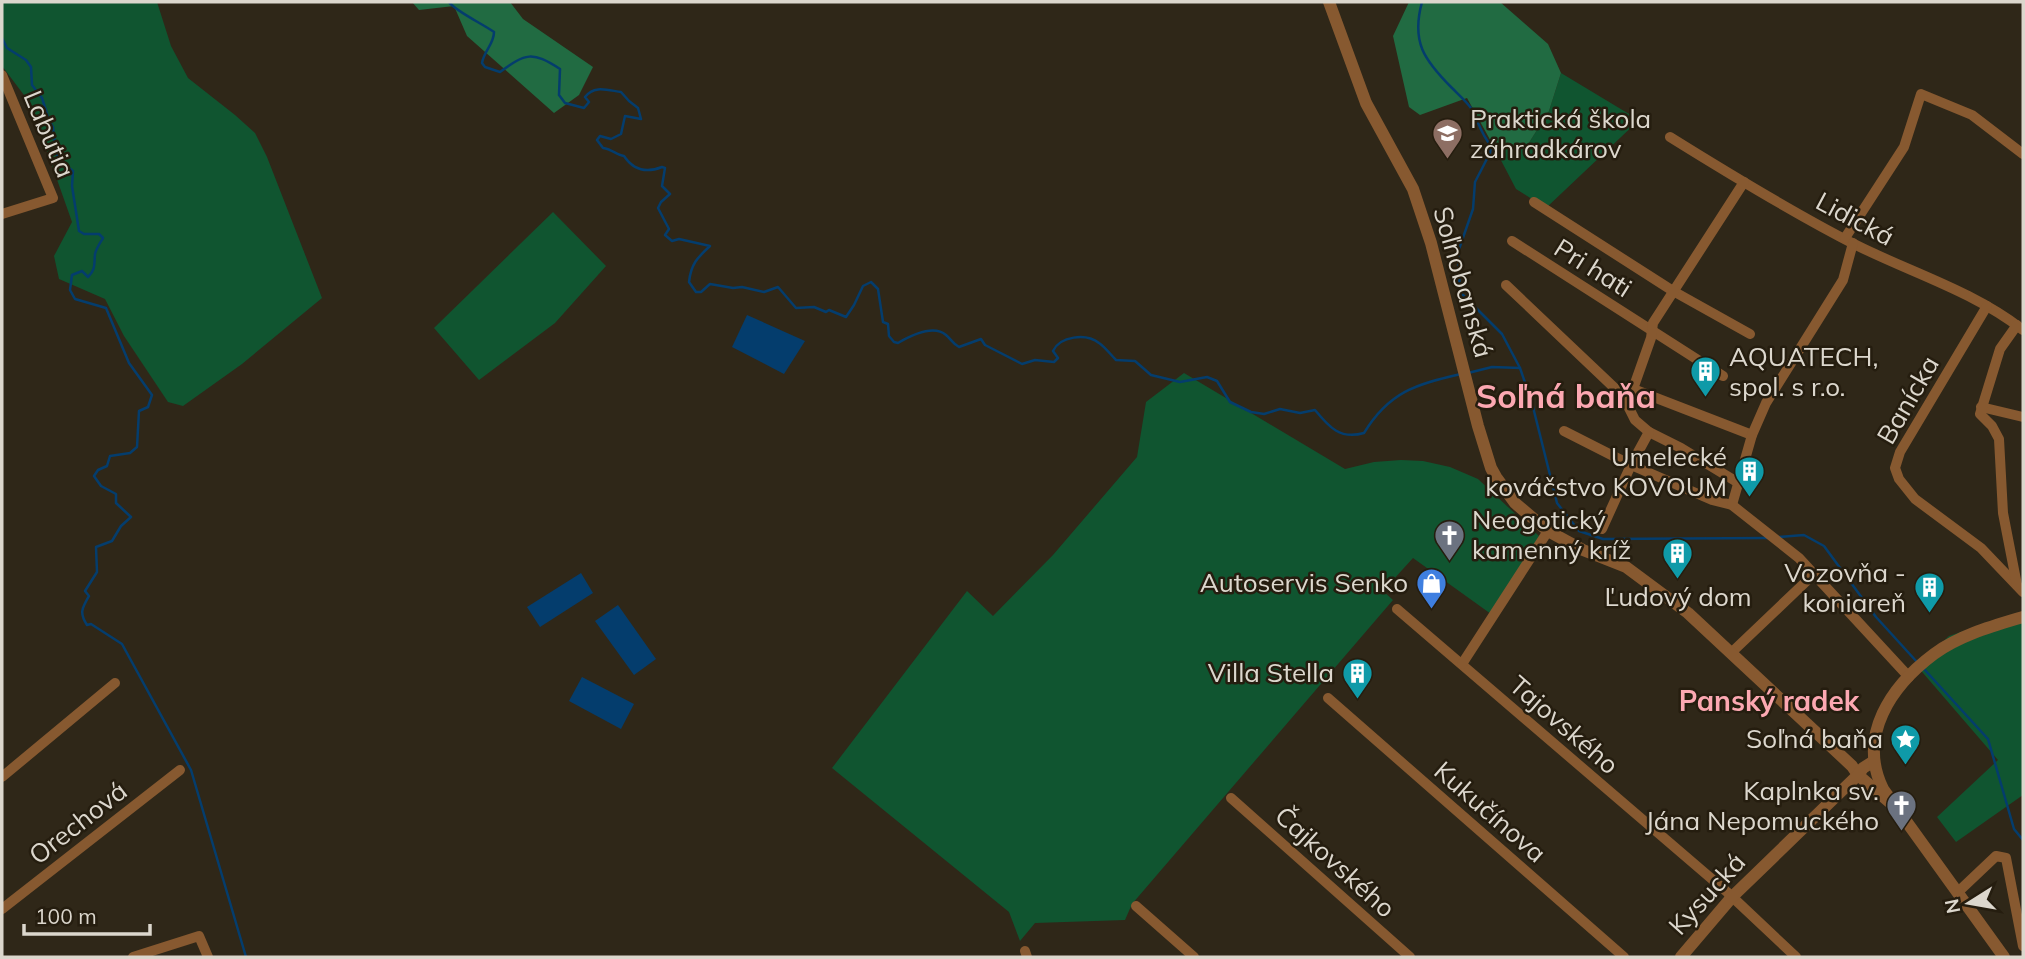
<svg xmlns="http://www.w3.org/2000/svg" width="2025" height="959" font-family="Mulish,sans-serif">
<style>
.green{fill:#105530}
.forest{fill:#216b42}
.water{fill:#043d6d}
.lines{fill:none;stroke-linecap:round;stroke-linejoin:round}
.stream{stroke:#043d6d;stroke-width:2.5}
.minor{stroke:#875930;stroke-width:10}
.tertiary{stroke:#875930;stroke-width:12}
.labels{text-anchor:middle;stroke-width:5;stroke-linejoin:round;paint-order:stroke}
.poi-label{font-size:26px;fill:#dcd7cd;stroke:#251d0f;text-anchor:end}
.street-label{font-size:26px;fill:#dcd7cd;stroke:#251d0f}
.neighbourhood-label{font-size:28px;font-weight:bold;fill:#fca8b2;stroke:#251d0f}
.district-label{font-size:33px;font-weight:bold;fill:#fca8b2;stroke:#251d0f}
</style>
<rect width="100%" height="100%" fill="#2f2718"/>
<g class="green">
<polygon points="2,2 157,2 171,46 188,78 235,115 255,133 267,157 322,298 242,364 183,406 168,402 124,336 105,299 59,279 54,256 72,222 30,103 2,66"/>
<polygon points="1561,73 1639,120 1546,208 1516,189 1493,145 1525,149 1549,111"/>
<polygon points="553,212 606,266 555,323 479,380 434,328"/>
<polygon points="1184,373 1345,469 1374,462 1401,460 1423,461 1450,467 1478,479 1539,536 1491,614 1413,558 1383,591 1393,600 1132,904 1125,920 1035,923 1020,941 1009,912 832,768 967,591 993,616 1053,555 1137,457 1146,402"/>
<polygon points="2002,618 2023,619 2023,795 1956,842 1937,817 1998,760 1917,666 1949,636"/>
</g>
<g class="forest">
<polygon points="412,2 510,2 523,19 593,67 579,95 554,113 467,36 454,6 419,10"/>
<polygon points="1409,2 1500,2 1548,44 1561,73 1549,111 1525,149 1493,145 1467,98 1420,115 1409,107 1393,36"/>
</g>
<g class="water">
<polygon points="747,315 805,341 784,374 732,347"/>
<polygon points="581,573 593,593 540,627 527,607"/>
<polygon points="618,605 656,659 634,675 595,621"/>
<polygon points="582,677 634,704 621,729 569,701"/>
</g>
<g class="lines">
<g class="stream">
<path d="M449,2C455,11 483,24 494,32C494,44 484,51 482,63L485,67L500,72C526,53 532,51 560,69L559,95L565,103L584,108L589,102L585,97C594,85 607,90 621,92L629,101L638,108L641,119L625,116L621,134L611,139L600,136L597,140L603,148C612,149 616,155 624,156C634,171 647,173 662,167L665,168L662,186L670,194L661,202L658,208L669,229L665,235L672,241L679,239L710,246C697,258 691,264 689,282L696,292H701L710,284L733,288L742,287L764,292L778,287L796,308L814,307L826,312L829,310L846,317L854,305L863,286L871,282L878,289L883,322L888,324L889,336L894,342L898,343C910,336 933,324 946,335C952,340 952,343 959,347L981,339L985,345L1022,364L1035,360L1054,362L1058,358L1053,351C1060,336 1086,333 1099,343C1105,347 1111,355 1116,360L1135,361L1151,375L1180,382L1207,377L1217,381L1230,402L1251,412L1264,414L1280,409L1300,413L1315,410C1329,427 1340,440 1364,433C1389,392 1416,384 1461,374"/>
<path d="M1422,2C1411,42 1424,60 1452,88C1458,94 1466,101 1471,108C1478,121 1481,134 1491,146L1490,153L1475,182L1473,209L1458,252L1460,292L1502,334L1520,368L1532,403L1557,503L1579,531L1603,539L1769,538"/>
<path d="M2,38L7,48L26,60L31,67L32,85L42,98L49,120L53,127L56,153L61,162L73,171L72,186L79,231L84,234H99L103,238C100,243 96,249 95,254C94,264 96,269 88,277L82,271L72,275L70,290L75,299L106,308L129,363L152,395L148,407L139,411L137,447L130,453L110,456L107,466L98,470L94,476L101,486L116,494V503L131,517L121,526L112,541L96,547L97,572L85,591L89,596C82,608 79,613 87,625L91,624L122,644L191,770L246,957"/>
<polyline points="1468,373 1492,367 1520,368"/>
<polyline points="1779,537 1804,535 1824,546 1876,617 1917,662"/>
<polyline points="1924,669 1988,739 2014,829 2023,840"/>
</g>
<g class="minor">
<polyline points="2,75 53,198 2,214"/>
<path d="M1670,137C1731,175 1793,213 1856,245C1912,273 1973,291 2023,330"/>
<polyline points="1534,202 1673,291 1750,334"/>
<polyline points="1845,238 1904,147 1921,94 1972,115 2023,154"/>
<polyline points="1512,241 1723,376"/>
<polyline points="1506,285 1623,396 1635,420 1649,432 1681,448 1737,482"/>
<polyline points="1987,306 1900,452 1895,468 1899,479 1915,499 1981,548 2023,592"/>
<polyline points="1633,389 1752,435"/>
<polyline points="1623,396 1633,389 1651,338 1653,323 1744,182"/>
<polyline points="1981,407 2023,417"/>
<polyline points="1564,431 1631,465 1712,500 1732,505 1799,558 1909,677"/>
<polyline points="1732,505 1752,435 1766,403 1843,280 1853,243"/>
<polyline points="1602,529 1631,465 1649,432"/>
<polyline points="2017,585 2003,513 1999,439 1992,426 1980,414 2000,349 2017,325"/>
<polyline points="1397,609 1727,892 1796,957"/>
<polyline points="1731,653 1814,574"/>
<polyline points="1462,664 1548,531"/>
<polyline points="1328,698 1624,957"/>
<polyline points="2,777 115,683"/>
<polyline points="1231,798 1410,957"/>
<polyline points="1958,892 1996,856 2006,858 2023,946"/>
<polyline points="1136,906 1194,957"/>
<polyline points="2,909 180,770"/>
<polyline points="1025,951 1027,957"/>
<polyline points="133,957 199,936 208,957"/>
</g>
<g class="tertiary">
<polyline points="1329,2 1366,103 1413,189 1431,243 1478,426 1491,468 1496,477 1515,503 1548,531 1583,550 1626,567 1688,613 1852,766 1858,775 1894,806"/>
<polyline points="1681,957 1732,897 1858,775 1863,768 1874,761"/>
<path d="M2004,957L1883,789C1857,736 1891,686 1934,654C1960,635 1993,626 2023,617"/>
</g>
</g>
<defs>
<symbol id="school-pin" viewBox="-11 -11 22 30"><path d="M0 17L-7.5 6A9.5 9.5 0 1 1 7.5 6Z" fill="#8d6e63" stroke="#251d0f"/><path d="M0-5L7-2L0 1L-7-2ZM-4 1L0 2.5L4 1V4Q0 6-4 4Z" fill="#fff"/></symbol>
<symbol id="building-pin" viewBox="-11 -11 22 30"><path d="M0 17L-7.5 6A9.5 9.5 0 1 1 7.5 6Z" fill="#0f9aa8" stroke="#251d0f"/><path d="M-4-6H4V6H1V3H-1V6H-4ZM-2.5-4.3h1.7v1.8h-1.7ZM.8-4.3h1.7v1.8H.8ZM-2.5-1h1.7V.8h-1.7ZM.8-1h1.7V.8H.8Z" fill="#fff"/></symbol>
<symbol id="church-pin" viewBox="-11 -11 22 30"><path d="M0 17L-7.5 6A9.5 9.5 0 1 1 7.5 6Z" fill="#6b7280" stroke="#251d0f"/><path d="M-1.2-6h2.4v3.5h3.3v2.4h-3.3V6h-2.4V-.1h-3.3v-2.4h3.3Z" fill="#fff"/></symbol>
<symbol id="shop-pin" viewBox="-11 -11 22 30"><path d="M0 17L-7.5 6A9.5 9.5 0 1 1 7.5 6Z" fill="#3f7fe0" stroke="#251d0f"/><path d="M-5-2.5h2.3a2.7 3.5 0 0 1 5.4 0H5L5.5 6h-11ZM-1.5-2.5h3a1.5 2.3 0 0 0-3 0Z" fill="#fff"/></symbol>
<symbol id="sight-pin" viewBox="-11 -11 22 30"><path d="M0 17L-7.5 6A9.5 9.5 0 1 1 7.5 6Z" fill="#0f9aa8" stroke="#251d0f"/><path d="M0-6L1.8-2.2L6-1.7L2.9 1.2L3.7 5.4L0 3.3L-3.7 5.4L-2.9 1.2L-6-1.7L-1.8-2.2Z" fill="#fff"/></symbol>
</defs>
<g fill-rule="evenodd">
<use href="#school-pin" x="1430" y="116" width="35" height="47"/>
<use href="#building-pin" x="1688" y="354" width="35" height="47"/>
<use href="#building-pin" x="1732" y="454" width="35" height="47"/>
<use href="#church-pin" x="1432" y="518" width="35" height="47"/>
<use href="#building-pin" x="1660" y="536" width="35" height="47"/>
<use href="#shop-pin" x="1414" y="566" width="35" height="47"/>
<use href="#building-pin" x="1912" y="570" width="35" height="47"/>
<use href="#building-pin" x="1340" y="656" width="35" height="47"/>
<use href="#sight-pin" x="1888" y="722" width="35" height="47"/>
<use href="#church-pin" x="1884" y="788" width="35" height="47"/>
</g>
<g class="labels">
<g class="poi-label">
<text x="1470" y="128" text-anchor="start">Praktická škola<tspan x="1470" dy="30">záhradkárov</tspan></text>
<text x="1729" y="366" text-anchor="start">AQUATECH,<tspan x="1729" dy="30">spol. s r.o.</tspan></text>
<text x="1727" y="466">Umelecké<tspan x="1727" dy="30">kováčstvo KOVOUM</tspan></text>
<text x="1472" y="529" text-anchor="start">Neogotický<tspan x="1472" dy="30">kamenný kríž</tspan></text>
<text x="1906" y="582">Vozovňa -<tspan x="1906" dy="30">koniareň</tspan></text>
<text x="1408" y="592">Autoservis Senko</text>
<text x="1678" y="606" text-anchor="middle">Ľudový dom</text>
<text x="1334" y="682">Villa Stella</text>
<text x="1883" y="748">Soľná baňa</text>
<text x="1879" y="800">Kaplnka sv.<tspan x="1879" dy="30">Jána Nepomuckého</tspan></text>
</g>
<g class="street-label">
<text transform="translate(49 134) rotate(67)" y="9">Labutia</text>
<text transform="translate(1855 219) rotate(28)" y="9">Lidická</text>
<text transform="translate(1593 268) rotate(32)" y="9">Pri hati</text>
<text transform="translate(1463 282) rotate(74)" y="9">Soľnobanská</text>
<text transform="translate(1908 400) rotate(-60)" y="9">Banícka</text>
<text transform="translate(1564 725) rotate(41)" y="9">Tajovského</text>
<text transform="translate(1490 812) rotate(41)" y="9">Kukučínova</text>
<text transform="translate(78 823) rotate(-38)" y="9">Orechová</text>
<text transform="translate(1335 862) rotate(42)" y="9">Čajkovského</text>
<text transform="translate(1707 894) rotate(-48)" y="9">Kysucká</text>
</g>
<g class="neighbourhood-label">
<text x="1769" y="711">Panský radek</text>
</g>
<g class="district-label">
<text x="1566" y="408">Soľná baňa</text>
</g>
</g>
<rect width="2025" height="959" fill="none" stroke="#dcd7cd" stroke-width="7"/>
<g transform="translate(1969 903) rotate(259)" stroke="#251d0f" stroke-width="5" paint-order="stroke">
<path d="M0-5L12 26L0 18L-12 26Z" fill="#dcd7cd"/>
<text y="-10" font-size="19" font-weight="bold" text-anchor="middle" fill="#dcd7cd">N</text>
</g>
<path d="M24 924v10h126v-10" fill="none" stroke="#dcd7cd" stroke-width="3.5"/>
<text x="35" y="924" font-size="21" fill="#dcd7cd" stroke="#251d0f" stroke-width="5" paint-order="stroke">100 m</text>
</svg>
